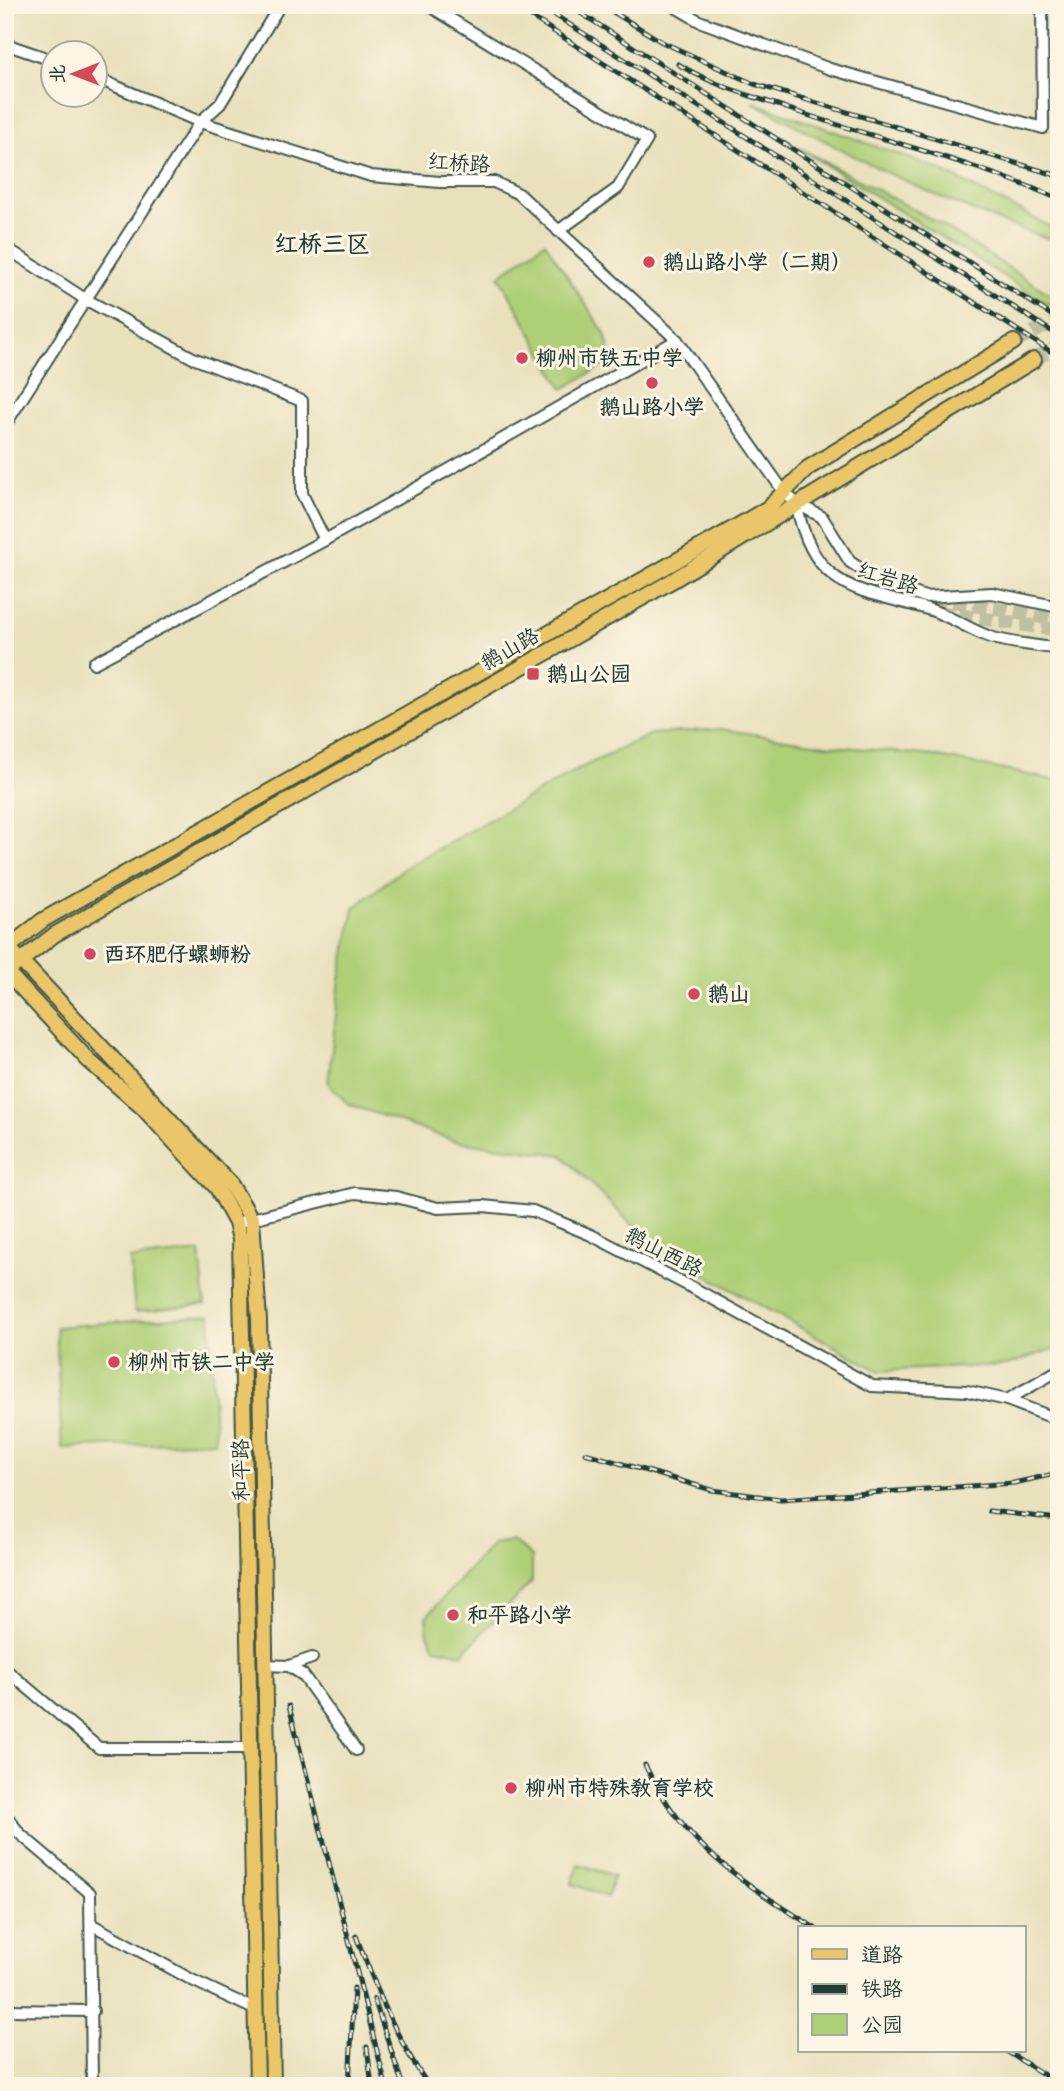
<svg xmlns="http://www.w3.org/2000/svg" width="1064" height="2091" font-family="'Comic Neue','LXGW WenKai TC',sans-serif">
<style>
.green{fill:#afcf77;stroke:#678656;stroke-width:2}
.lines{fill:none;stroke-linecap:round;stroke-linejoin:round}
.major-tunnel{stroke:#c1bfa1;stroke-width:14;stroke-dasharray:14 7;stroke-linecap:butt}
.minor-casing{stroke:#3d5548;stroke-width:14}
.major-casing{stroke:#3d5548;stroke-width:18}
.minor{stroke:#fff;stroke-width:10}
.major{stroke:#ebc669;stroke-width:14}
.rail-casing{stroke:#1f3d34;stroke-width:5}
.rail{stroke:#fcf5e5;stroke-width:2.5;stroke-dasharray:8;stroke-linecap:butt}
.poi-dot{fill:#d1495b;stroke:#fcf5e5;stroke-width:2.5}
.labels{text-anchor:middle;stroke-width:6;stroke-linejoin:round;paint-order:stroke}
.street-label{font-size:21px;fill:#1f3d34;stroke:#fcf5e5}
.poi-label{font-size:21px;font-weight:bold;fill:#1f3d34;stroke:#fcf5e5;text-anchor:start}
.quarter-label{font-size:24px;font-weight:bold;fill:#1f3d34;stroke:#fcf5e5}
</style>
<rect width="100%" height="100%" fill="#fcf5e5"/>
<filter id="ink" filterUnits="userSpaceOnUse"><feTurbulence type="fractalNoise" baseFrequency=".0143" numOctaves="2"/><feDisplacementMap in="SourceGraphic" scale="14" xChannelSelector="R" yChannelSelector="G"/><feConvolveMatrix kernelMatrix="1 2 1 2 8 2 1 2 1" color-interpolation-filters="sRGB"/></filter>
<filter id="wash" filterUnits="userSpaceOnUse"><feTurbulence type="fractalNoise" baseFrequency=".00686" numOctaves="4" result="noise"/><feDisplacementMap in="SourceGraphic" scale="28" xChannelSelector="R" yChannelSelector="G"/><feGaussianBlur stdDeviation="1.57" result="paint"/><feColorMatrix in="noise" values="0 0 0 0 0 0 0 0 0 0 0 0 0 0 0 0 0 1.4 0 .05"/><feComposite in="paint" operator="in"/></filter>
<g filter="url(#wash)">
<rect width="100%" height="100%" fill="#e9e0bc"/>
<g class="green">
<path d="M753,102L936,168L1059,231V242C951,208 852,157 753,102Z"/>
<polygon points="799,148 937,222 1059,300 1059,311"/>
<polygon points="545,242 605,334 609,349 606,364 563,389 499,276"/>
<polygon points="720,729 826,745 934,756 1059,781 1059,1347 1007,1365 879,1371 653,1246 562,1155 455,1141 348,1104 328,1083 340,979 354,908 404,868 575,771 651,734"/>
<polygon points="200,1252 205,1304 135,1312 130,1259"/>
<polygon points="210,1315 215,1441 62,1448 56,1327"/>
<polygon points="512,1540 532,1557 532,1581 462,1654 435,1648 428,1634 426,1617 493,1543"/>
<polygon points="579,1864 614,1876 607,1897 572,1884"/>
</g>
</g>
<g filter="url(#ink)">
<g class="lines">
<g class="major-tunnel">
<polyline points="1014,342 1059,319"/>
<polyline points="1034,360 1059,345"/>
<polyline points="932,598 1059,620"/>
<polyline points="938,612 1059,630"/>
</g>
<defs>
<g id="minor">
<polyline points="428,5 647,140 618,188 558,231"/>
<polyline points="672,5 699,21 830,69 1043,128 1042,5"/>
<polyline points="5,44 52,60"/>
<polyline points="94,77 200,122 371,176 440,182 494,182 519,194 677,340 784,492 796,503 822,517 850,562 878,580 925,597 992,593 1059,607"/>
<polyline points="5,247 85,299 193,358 302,401 302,494 325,540"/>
<polyline points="5,425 200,122 220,104 280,5"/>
<path d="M796,503C815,593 857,588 931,610C952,617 970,630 990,637C1011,644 1036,645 1059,649"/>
<polyline points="94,663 325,540 677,340"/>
<polyline points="236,1223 355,1193 396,1197 438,1208 483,1206 533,1211 591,1235 695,1289 872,1386 967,1391 1007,1400 1059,1420"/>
<polyline points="1007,1400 1059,1370"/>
<polyline points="265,1665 289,1666 303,1675 356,1750"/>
<polyline points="289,1666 312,1658"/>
<polyline points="5,1669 99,1748 249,1748"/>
<polyline points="5,1814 19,1833 90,1893 92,2086"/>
<polyline points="91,1924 192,1980 256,2010"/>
<polyline points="5,2010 93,2011"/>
</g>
<g id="major">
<polyline points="8,947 231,1185 252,1220 259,1320 273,2086"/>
<polyline points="5,950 43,920 734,528 768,508 808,468 1014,342"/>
<polyline points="13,967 54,935 670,582 1034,360"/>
<polyline points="5,970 88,1060 142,1107 217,1188 236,1223 240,1239 257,2086"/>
</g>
</defs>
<use href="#minor" class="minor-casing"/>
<use href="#major" class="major-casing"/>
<use href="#minor" class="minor"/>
<use href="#major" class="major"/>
<defs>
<g id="rail">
<polyline points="513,5 1059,357"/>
<polyline points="539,5 1059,336"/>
<polyline points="568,5 1059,320"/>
<polyline points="602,5 662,42 754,84 1059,176"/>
<path d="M678,64C712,85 749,95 786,108C877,139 971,161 1059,199"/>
<polyline points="585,1453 712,1490 781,1499 1014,1483 1059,1473"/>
<polyline points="989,1511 1059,1519"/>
<polyline points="289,1706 386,2086"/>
<path d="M645,1765C685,1847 741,1881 815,1928"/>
<path d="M356,1936C376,1988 397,2041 429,2086"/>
<polyline points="374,1999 403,2086"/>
<polyline points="367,2047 372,2086"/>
<polyline points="1006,2051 1059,2084"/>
<polyline points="349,2086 354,1988"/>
</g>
</defs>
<use href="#rail" class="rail-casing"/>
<use href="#rail" class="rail"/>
</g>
</g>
<g class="poi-dot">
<circle cx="649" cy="262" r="7"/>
<circle cx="522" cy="358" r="7"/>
<circle cx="652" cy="383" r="7"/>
<rect x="526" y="667" width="14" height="14" rx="3.5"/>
<circle cx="90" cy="954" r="7"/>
<circle cx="694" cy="994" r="7"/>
<circle cx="114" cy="1362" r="7"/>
<circle cx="453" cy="1615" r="7"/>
<circle cx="511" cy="1788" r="7"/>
</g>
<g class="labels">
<g class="street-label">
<text transform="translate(459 163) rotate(3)" y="7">红桥路</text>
<text transform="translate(888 578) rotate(17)" y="7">红岩路</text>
<text transform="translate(510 649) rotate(-30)" y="7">鹅山路</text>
<text transform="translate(664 1252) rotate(27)" y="7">鹅山西路</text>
<text transform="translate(241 1470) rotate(-91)" y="7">和平路</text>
</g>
<g class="poi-label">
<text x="663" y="269">鹅山路小学（二期）</text>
<text x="536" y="365">柳州市铁五中学</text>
<text x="652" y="414" text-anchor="middle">鹅山路小学</text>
<text x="547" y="681">鹅山公园</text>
<text x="104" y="961">西环肥仔螺蛳粉</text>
<text x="708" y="1001">鹅山</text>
<text x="128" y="1369">柳州市铁二中学</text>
<text x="467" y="1622">和平路小学</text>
<text x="525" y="1795">柳州市特殊教育学校</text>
</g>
<g class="quarter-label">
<text x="322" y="252">红桥三区</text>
</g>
</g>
<rect width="1064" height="2091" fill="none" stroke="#fcf5e5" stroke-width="28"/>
<rect x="798" y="1926" width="228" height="126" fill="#fcf5e5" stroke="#a4ab9e" stroke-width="2"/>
<rect x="812" y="1949" width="35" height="10" fill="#ebc669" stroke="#a4ab9e" stroke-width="2"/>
<text x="861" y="1962" font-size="21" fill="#1f3d34">道路</text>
<rect x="812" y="1984" width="35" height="10" fill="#1f3d34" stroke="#a4ab9e" stroke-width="2"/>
<text x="861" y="1996" font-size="21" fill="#1f3d34">铁路</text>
<rect x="812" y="2014" width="35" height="21" fill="#afcf77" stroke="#a4ab9e" stroke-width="2"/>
<text x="861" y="2032" font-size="21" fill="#1f3d34">公园</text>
<g transform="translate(74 74) rotate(270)"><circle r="33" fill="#fcf5e5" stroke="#a4ab9e" stroke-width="2"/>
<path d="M0-5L12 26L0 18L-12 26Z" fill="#d1495b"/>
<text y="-10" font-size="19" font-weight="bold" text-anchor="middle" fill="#1f3d34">北</text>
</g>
</svg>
